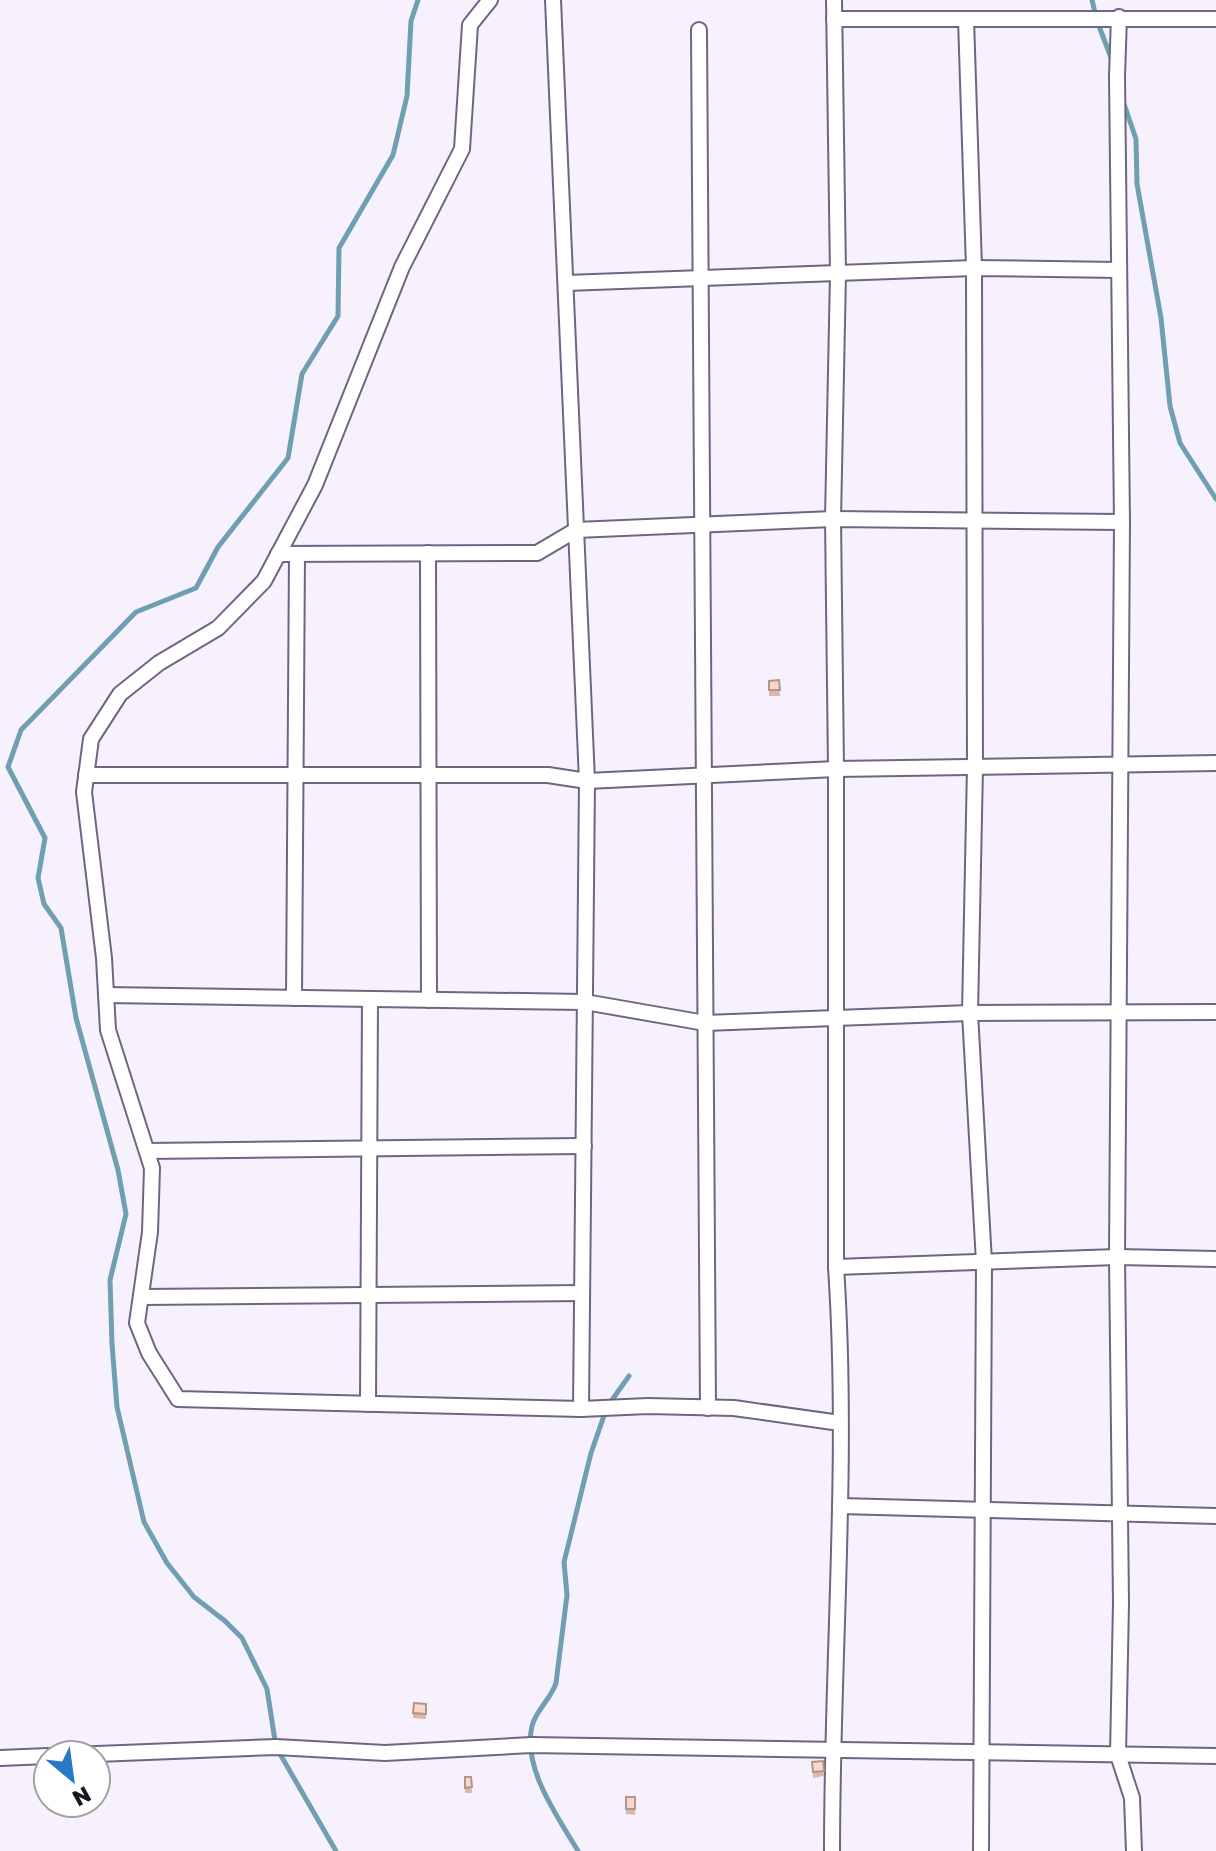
<svg xmlns="http://www.w3.org/2000/svg" width="1216" height="1851" font-family="'Golos Text',sans-serif">
<style>
.lines{fill:none;stroke-linecap:round;stroke-linejoin:round}
.stream{stroke:#719fb2;stroke-width:5}
.minor-casing{stroke:#706580;stroke-width:18}
.minor{stroke:#fff;stroke-width:14}
.wall{fill:#d9b8ae}
.building{fill:#fcd6ca;stroke:#b0968d;stroke-width:2}
</style>
<rect width="100%" height="100%" fill="#f6f1fd"/>
<g class="lines">
<g class="stream">
<polyline points="1092,0 1097,21 1112,60"/>
<polyline points="1123,101 1136,139 1137,184 1161,318 1170,406 1180,443 1216,499"/>
<polyline points="336,1851 276,1747 267,1689 242,1638 225,1621 194,1597 167,1563 144,1522 117,1407 112,1344 110,1280 126,1214 118,1170 76,1018 61,928 44,904 38,878 45,838 8,767 21,730 136,612 196,588 218,547 288,458 302,374 338,316 339,248 393,155 407,96 411,21 418,0"/>
<path d="M578,1851C558,1817 522,1768 532,1726C536,1710 551,1699 556,1683L567,1595L564,1562L571,1534L591,1453L607,1407L629,1376"/>
</g>
<defs>
<g id="minor">
<polyline points="490,0 470,25 462,149 402,267 315,485 264,581 218,628 159,663 120,694 91,739 84,792 104,958 108,1030 152,1168 150,1232 137,1323 149,1353 178,1399 581,1409 648,1406 734,1408 840,1423"/>
<polyline points="553,0 587,781 581,1409"/>
<polyline points="1119,17 1117,76 1122,522 1117,1257 1121,1603 1118,1755 1132,1798 1134,1851"/>
<polyline points="834,19 1216,19"/>
<polyline points="966,19 974,268 975,767 970,1013 984,1262 981,1851"/>
<polyline points="699,30 708,1408"/>
<polyline points="566,283 974,268 1119,270"/>
<polyline points="428,553 429,1000"/>
<polyline points="278,554 537,553 576,530 833,519 1122,522"/>
<polyline points="86,775 548,775 587,781 836,769 1216,763"/>
<polyline points="106,995 585,1002 705,1023 970,1013 1216,1012"/>
<polyline points="294,998 297,554"/>
<polyline points="147,1151 584,1146"/>
<polyline points="836,1267 1117,1257 1216,1259"/>
<polyline points="141,1297 582,1293"/>
<polyline points="368,1404 370,999"/>
<polyline points="840,1506 1216,1516"/>
<polyline points="71,1755 276,1747 385,1753 531,1745 1216,1756"/>
<polyline points="0,1758 48,1756"/>
<path d="M832,1851C832,1656 849,1461 836,1267V769L833,519L838,274L834,0"/>
</g>
</defs>
<use href="#minor" class="minor-casing"/>
<use href="#minor" class="minor"/>
</g>
<g class="wall">
<polygon points="779,680 780,696 769,696 769,681"/>
<polygon points="426,1704 426,1719 413,1718 413,1713"/>
<polygon points="823,1761 824,1776 813,1778 812,1762"/>
<polygon points="465,1777 471,1777 472,1793 465,1793"/>
<polygon points="626,1797 635,1797 635,1815 626,1814"/>
</g>
<g class="building">
<polygon points="779,680 780,690 769,690 769,681"/>
<polygon points="414,1703 426,1704 426,1714 413,1713"/>
<polygon points="823,1761 824,1771 813,1772 812,1762"/>
<polygon points="465,1777 471,1777 472,1787 465,1788"/>
<rect x="626" y="1797" width="9" height="12"/>
</g>
<g transform="translate(72 1779) rotate(151)"><circle r="38" fill="#ffffff" stroke="#a3a1a5" stroke-width="2"/>
<path d="M0-6L14 30L0 20L-14 30Z" fill="#2679c7"/>
<text y="-12" font-size="22" font-weight="bold" text-anchor="middle" fill="#19141f">N</text>
</g>
</svg>
